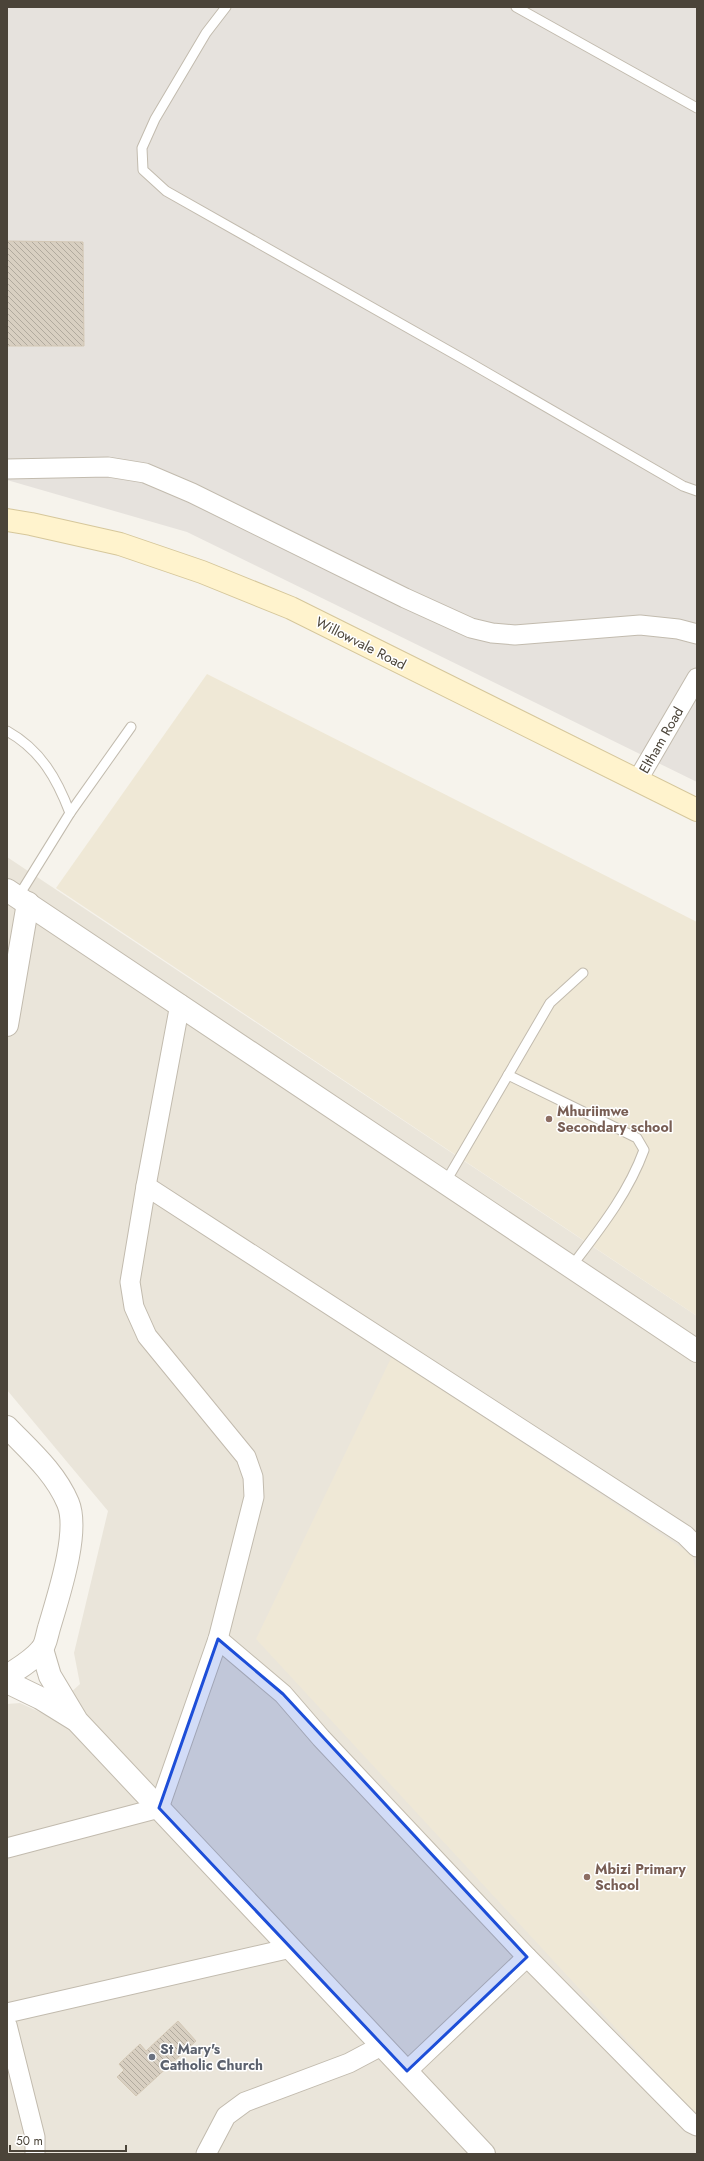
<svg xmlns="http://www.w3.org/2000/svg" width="704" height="2161" font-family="Jost,sans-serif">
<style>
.residential{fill:#eae5da}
.industrial{fill:#e6e2dd}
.education{fill:#efe8d6}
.building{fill:url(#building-back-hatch);stroke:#d3c7b4}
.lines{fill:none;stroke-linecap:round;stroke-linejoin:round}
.service-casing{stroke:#c2bbae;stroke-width:11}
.minor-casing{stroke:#c2bbae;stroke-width:21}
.tertiary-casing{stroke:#c2bbae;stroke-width:24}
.secondary-casing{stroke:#d6c79b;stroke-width:24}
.service{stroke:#fff;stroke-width:9}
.minor{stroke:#fff;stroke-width:19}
.tertiary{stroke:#fff;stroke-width:22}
.secondary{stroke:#fff3cd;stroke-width:22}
.marked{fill:#1d4ed8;fill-opacity:0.2;stroke:#1d4ed8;stroke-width:3;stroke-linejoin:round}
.education-dot{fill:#8d6e63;stroke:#fff;stroke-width:1.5}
.worship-dot{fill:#6b7280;stroke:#fff;stroke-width:1.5}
.labels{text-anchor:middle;stroke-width:3;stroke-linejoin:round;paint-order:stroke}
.street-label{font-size:14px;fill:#4b4439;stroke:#fff}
.education-label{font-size:14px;font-weight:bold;fill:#785e54;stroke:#fff;text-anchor:start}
.worship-label{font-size:14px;font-weight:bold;fill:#5b616d;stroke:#fff;text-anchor:start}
</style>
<defs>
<pattern id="building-back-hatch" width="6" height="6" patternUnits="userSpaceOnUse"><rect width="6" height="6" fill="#d8cfc1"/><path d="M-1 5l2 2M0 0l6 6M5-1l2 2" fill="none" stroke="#b1aa9e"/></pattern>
</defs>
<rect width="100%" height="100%" fill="#f6f3ec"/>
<polygon class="residential" points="7,857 697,1316 697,2154 7,2154 7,1704 20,1703 46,1715 80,1684 74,1653 108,1511 7,1390"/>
<polygon class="industrial" points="7,7 697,7 697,782 187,532 7,480"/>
<g class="education">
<polygon points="207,674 697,922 697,1316 56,888"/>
<polygon points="392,1356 692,1555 697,1574 697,2116 256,1639"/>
</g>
<g class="building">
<polygon points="7,241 83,242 84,346 7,346"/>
<polygon points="178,2021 196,2041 136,2096 117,2077 124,2070 119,2064 140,2044 146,2051"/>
</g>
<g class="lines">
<defs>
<g id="service">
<polyline points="226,7 206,33 155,119 142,148 143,170 166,191 465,360 683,486 697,491"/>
<polyline points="516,7 697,108"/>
<path d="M7,731C41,750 57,779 70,813"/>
<polyline points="18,897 70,813 131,727"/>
<path d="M508,1075L637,1138L644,1150C628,1194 599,1230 571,1267"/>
<polyline points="445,1183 550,1003 583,973"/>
</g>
<g id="minor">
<polyline points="7,469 108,467 145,473 192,493 405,598 471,628 492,633 515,635 640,625 678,629 697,634"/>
<polyline points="637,781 697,678"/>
<polyline points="146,1186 685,1535 697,1547"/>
<polyline points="218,1639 283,1694 321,1738 527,1957 691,2123 697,2126"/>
<polyline points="7,1848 159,1808 218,1639 254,1497 253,1477 246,1457 147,1336 134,1307 130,1282 146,1186 180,1004"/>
<polyline points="7,2013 291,1948"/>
<polyline points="7,2025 35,2137 35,2154"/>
<polyline points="407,2071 527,1957"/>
<polyline points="206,2154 226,2116 245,2102 349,2063 383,2045"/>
</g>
<g id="tertiary">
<polyline points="7,890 697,1351"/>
<polyline points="7,1025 28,903"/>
<path d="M7,1427C29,1450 55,1472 68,1503C80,1532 58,1597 49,1628C47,1634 46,1645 41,1650C32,1661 19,1668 7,1676"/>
<polyline points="42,1649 50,1676 77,1721 484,2154"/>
<polyline points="7,1682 40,1698 74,1719"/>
</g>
<polyline id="secondary" points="7,520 31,524 120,544 202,572 291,608 697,810"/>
</defs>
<use href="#service" class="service-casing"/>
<use href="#minor" class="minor-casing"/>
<use href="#tertiary" class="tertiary-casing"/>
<use href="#secondary" class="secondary-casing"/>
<use href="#service" class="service"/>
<use href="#minor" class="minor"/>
<use href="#tertiary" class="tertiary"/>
<use href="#secondary" class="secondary"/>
</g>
<path class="marked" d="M218,1639L283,1694L527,1957L407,2071L159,1808Z"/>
<g class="education-dot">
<circle cx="549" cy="1119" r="4"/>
<circle cx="587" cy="1877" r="4"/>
</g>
<circle class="worship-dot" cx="152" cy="2057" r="4"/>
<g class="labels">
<g class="street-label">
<text transform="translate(361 643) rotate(27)" y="5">Willowvale Road</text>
<text transform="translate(661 740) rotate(-60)" y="5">Eltham Road</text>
</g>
<g class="education-label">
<text x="557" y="1116">Mhuriimwe<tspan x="557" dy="16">Secondary school</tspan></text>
<text x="595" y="1874">Mbizi Primary<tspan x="595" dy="16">School</tspan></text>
</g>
<g class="worship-label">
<text x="160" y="2054">St Mary's<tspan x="160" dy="16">Catholic Church</tspan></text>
</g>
</g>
<rect width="704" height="2161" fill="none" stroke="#4b4439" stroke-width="16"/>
<path d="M10 2145v6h116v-6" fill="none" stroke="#4b4439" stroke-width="2"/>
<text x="16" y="2145" font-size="12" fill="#4b4439" stroke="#ffffff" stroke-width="3" paint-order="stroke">50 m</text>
</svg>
